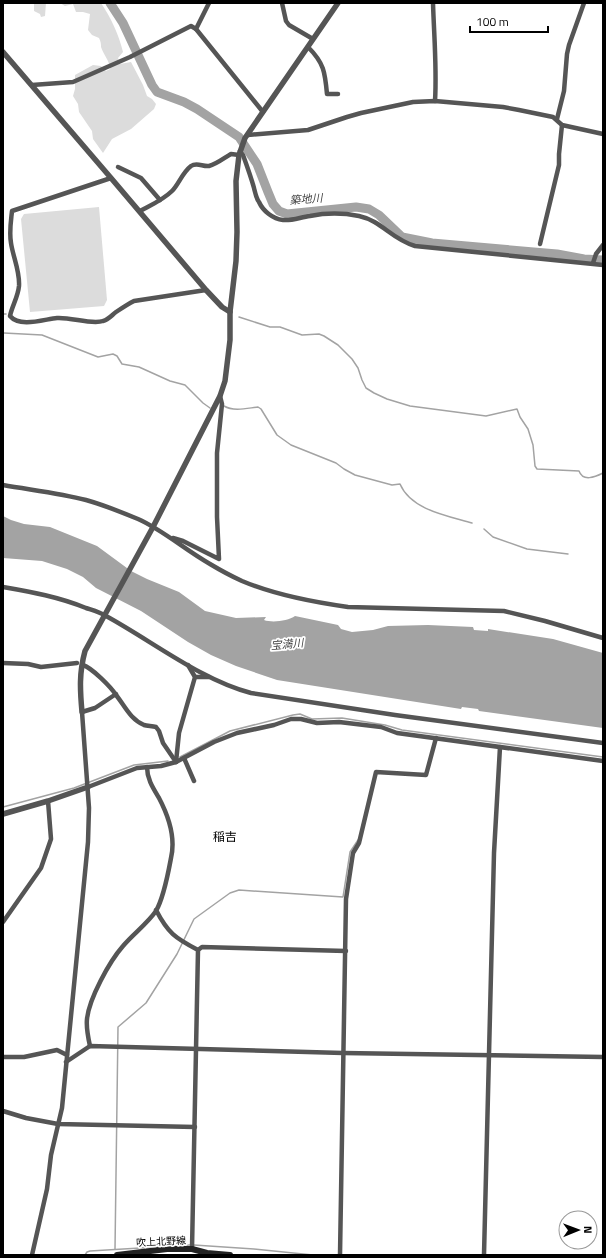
<svg xmlns="http://www.w3.org/2000/svg" width="606" height="1258" font-family="'Titillium Web','Noto Sans JP',sans-serif">
<style>
.green{fill:#dcdcdc}
.water{fill:#a3a3a3}
.lines{fill:none;stroke-linecap:round;stroke-linejoin:round}
.stream{stroke:#a3a3a3;stroke-width:1.5}
.river{stroke:#a3a3a3;stroke-width:9}
.minor{stroke:#555;stroke-width:4.5}
.tertiary{stroke:#555;stroke-width:5.5}
.secondary{stroke:#222;stroke-width:6}
.labels{text-anchor:middle;stroke-width:3.5;stroke-linejoin:round;paint-order:stroke}
.street-label{font-size:10px;fill:#000;stroke:#fff}
.water-label{font-size:11px;font-style:italic;fill:#444;stroke:#fff}
.quarter-label{font-size:12px;fill:#000;stroke:#fff}
</style>
<rect width="100%" height="100%" fill="#fff"/>
<g class="green">
<polygon points="34,3 46,3 45,16 41,17 40,14 34,11"/>
<path d="M60,3H101C111,18 119,35 123,52L118,58L120,64L131,62L143,85L147,96L152,99L156,104L154,109L131,129L112,139L103,153L93,139L92,131L79,112L78,104L73,96L75,89V75L93,65L101,66L106,71L110,69C109,59 104,56 101,47C101,44 101,42 99,38L92,35L88,30L90,14L83,12H76L73,4L65,6Z"/>
<polygon points="99,207 107,300 104,306 30,312 21,219 24,214"/>
</g>
<path class="water" d="M3,516L11,520L24,524L50,527L97,546L131,571L147,579L179,592L205,611L236,618L266,617L264,620C272,623 288,621 295,616L338,625L341,629L352,632L373,630L388,626L428,625L473,627L474,630L488,631V629L553,639L603,653V728L479,711L478,709L462,707L461,709L277,680L236,666L211,655L188,642L141,611L96,588L83,577L67,569L42,561L3,558Z"/>
<g class="lines">
<g class="stream">
<polyline points="3,314 6,314"/>
<path d="M239,317L270,327H280L302,335L319,334L324,336L338,345L352,359L358,368L362,380L366,388L374,393L387,399L410,406L486,416L517,409L520,417L528,429L533,445L535,466L537,469L579,471C583,482 595,477 603,473"/>
<polyline points="4,333 42,335 98,357 113,354 117,356 122,364 139,367 170,381 185,385 203,403 210,408"/>
<path d="M224,406C234,412 248,408 258,407L261,409L277,435L291,445L336,463L344,469L355,475L392,485L400,484C411,510 448,516 472,523"/>
<polyline points="484,529 493,537 527,549 568,554"/>
<polyline points="180,757 230,731 293,715 300,714 312,719 342,718 385,725 402,730 603,757"/>
<polyline points="3,807 74,788 134,765 168,761"/>
<polyline points="194,1245 254,1249 313,1255"/>
<polyline points="115,1249 118,1027 146,1003 177,954 194,919 230,893 239,890 343,897 350,852 358,840"/>
<polyline points="85,1255 87,1252 90,1251 190,1245"/>
</g>
<polyline class="river" points="110,3 123,23 152,85 157,92 184,102 197,109 239,137 257,164 268,192 273,204 279,211 287,214 356,207 369,209 379,215 402,237 432,243 557,254 584,259 603,260"/>
<g class="minor">
<polyline points="209,3 196,29 263,112"/>
<polyline points="282,3 286,21 289,25 313,39"/>
<path d="M433,3C434,36 437,69 435,101"/>
<path d="M308,47C324,63 325,72 327,94H338"/>
<polyline points="32,85 73,82 130,57 191,26 196,29"/>
<polyline points="557,119 564,91 567,54 569,45 584,3"/>
<polyline points="248,135 308,130 347,117 361,113 413,102 435,101 503,107 519,110 553,117 562,125 603,134"/>
<path d="M240,151L243,155C247,166 251,177 254,188C255,192 256,198 259,202C263,211 273,219 283,220C292,221 301,217 310,216C325,213 344,213 359,216C382,221 391,239 415,246L603,265"/>
<polyline points="118,167 141,178 160,200"/>
<path d="M111,178L12,211C11,221 9,232 11,243C13,257 20,271 19,286C18,297 12,306 10,316C20,328 45,319 57,318C71,317 92,325 103,321C108,320 112,315 116,312C122,308 128,304 134,301L206,290"/>
<path d="M140,211C151,205 163,200 172,191C179,184 182,173 191,166C197,162 203,167 209,166C217,164 224,158 231,154L239,155"/>
<polyline points="540,244 559,165 559,154 562,125"/>
<polyline points="593,263 596,254 603,245"/>
<path d="M3,485C31,490 59,493 86,500C104,505 121,512 138,519C163,530 185,550 210,564C220,570 231,576 242,581C275,595 312,602 348,607L504,611L545,621L603,638"/>
<polyline points="173,538 183,541 219,559 217,517 217,453 222,404 220,396"/>
<path d="M3,587C32,592 59,597 86,608C92,610 100,612 106,616C152,641 201,680 251,693L395,715L603,743"/>
<polyline points="3,663 28,664 41,667 77,663"/>
<path d="M83,665C92,668 111,687 116,695C125,706 130,719 144,725C147,726 152,726 156,727L159,731L163,743L176,762"/>
<polyline points="195,677 209,677"/>
<polyline points="184,758 194,781"/>
<polyline points="176,762 179,733 195,677 188,665"/>
<polyline points="88,787 137,768 161,766 176,762 214,742 237,733 274,725 291,719 301,719 317,723 339,722 381,727 397,733 603,761"/>
<path d="M156,910C168,933 175,938 198,950L192,1249"/>
<polyline points="3,922 41,868 51,839 48,801"/>
<polyline points="198,950 202,947 346,951"/>
<path d="M90,1046C88,1037 86,1028 87,1019C89,999 109,962 123,946C133,934 147,924 156,911C164,897 168,874 171,858C176,837 169,817 159,798C153,788 147,779 147,767"/>
<polyline points="3,1057 24,1057 57,1050 67,1055"/>
<polyline points="66,1062 90,1046 343,1053 603,1057"/>
<polyline points="3,1111 26,1118 58,1124 195,1127"/>
<polyline points="32,1255 47,1189 51,1155 62,1108 88,842 89,808 82,712 95,708 116,694"/>
<polyline points="340,1255 346,899 353,853 359,843 376,772 426,775 436,738"/>
<polyline points="484,1255 494,853 500,747"/>
</g>
<g class="tertiary">
<polyline points="3,52 111,178 206,290 222,307 230,312"/>
<path d="M82,712C80,690 79,673 85,651L153,527L220,396L225,381L230,340V312L236,261L237,232L236,181L239,155L245,138L338,3"/>
<polyline points="3,814 48,801 88,787"/>
</g>
<polyline class="secondary" points="117,1255 167,1249 192,1249 207,1253 230,1255"/>
</g>
<g class="labels">
<g class="street-label">
<text transform="translate(161 1241) rotate(-3)" y="4">吹上北野線</text>
</g>
<g class="water-label">
<text transform="translate(306 199) rotate(-4)" y="4">築地川</text>
<text transform="translate(287 644) rotate(-5)" y="4">宝満川</text>
</g>
<g class="quarter-label">
<text x="225" y="841">稲吉</text>
</g>
</g>
<rect width="606" height="1258" fill="none" stroke="#000000" stroke-width="8"/>
<g transform="translate(578 1230) rotate(89)"><circle r="19" fill="#ffffff" stroke="#999999"/>
<path d="M0-3L7 15L0 10L-7 15Z" fill="#000000"/>
<text y="-6" font-size="11" font-weight="bold" text-anchor="middle" fill="#000000">N</text>
</g>
<path d="M470 26v6h78v-6" fill="none" stroke="#000000" stroke-width="2"/>
<text x="476" y="26" font-size="12" fill="#000000" stroke="#ffffff" stroke-width="3" paint-order="stroke">100 m</text>
</svg>
